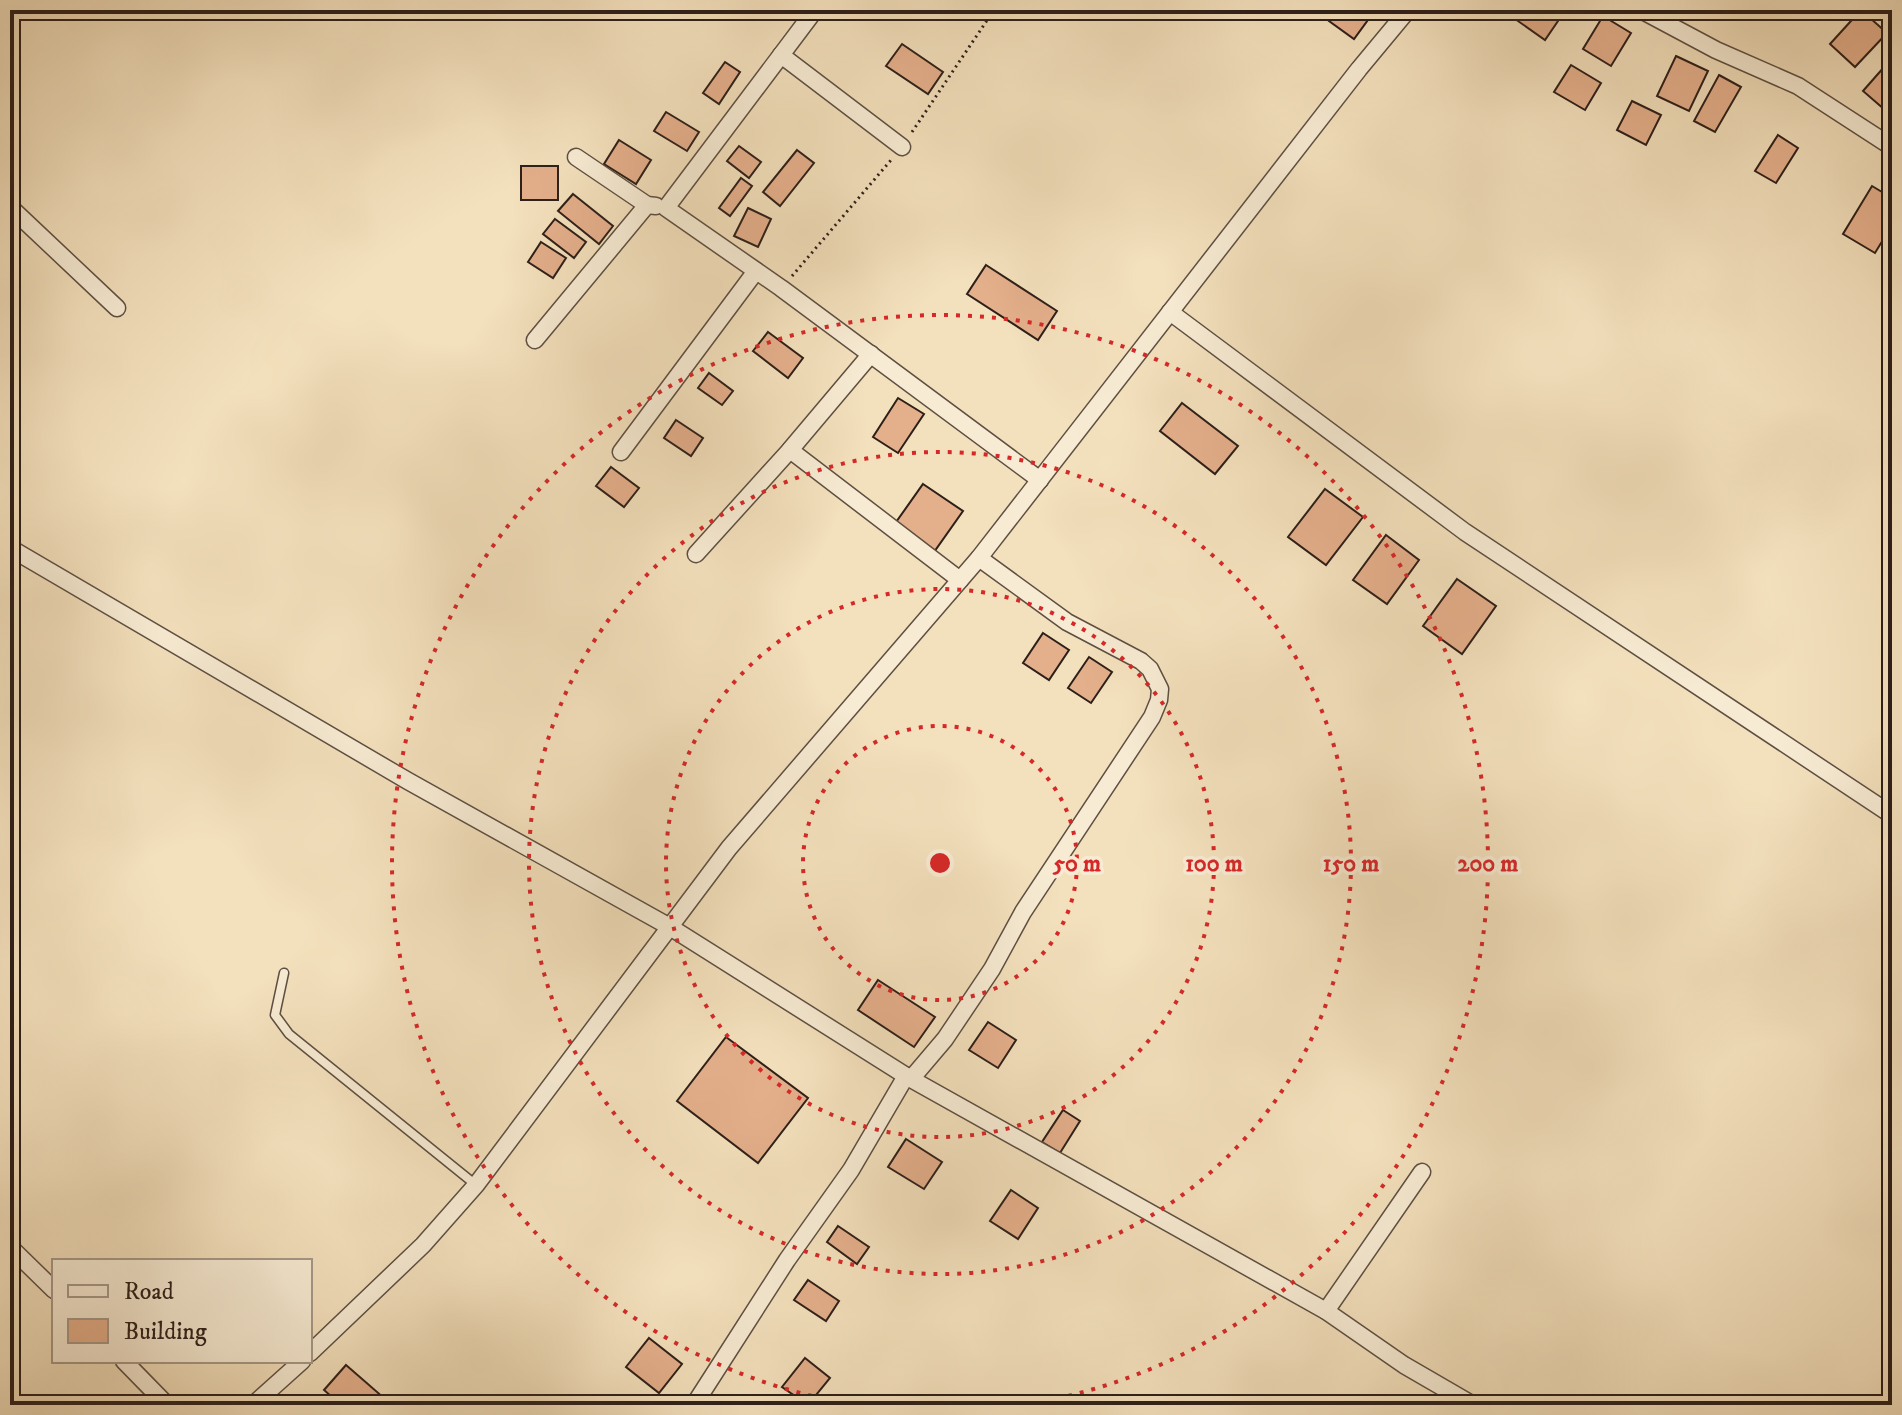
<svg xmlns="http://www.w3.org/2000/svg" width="1902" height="1415" font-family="'IM FELL DW Pica',serif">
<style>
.building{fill:#e4af8b;stroke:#2d1f19;stroke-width:2}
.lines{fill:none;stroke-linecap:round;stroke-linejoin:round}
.lane-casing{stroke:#5e4f42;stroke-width:11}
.street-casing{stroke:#5e4f42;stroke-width:19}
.path{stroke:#2d1f19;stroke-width:3;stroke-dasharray:2 4;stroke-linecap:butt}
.lane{stroke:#f7ebd3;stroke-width:8}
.street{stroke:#f7ebd3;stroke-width:16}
.ring{fill:none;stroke:#d62828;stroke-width:4;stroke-dasharray:4 8}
.centre{fill:#d62828;stroke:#f7ebd3;stroke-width:4}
.ring-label{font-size:24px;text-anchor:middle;font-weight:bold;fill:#d62828;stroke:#f7ebd3;stroke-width:7;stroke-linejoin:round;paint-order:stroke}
</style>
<rect width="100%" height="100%" fill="#f3e0bc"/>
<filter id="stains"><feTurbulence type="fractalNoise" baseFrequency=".0025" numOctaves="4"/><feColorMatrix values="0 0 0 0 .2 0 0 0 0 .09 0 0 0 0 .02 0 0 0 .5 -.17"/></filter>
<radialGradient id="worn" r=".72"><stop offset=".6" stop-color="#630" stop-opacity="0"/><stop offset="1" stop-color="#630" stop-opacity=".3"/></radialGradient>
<g class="building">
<polygon points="1337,10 1370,10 1373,13 1354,39 1329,21"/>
<polygon points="1511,10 1543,10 1558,21 1545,40 1508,14"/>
<polygon points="1861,10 1887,33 1855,67 1830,44"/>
<polygon points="1603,16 1631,33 1611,66 1583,49"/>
<polygon points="902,44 943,72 928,94 886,66"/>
<polygon points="1676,56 1708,71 1689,111 1657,96"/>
<polygon points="1892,58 1892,116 1863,91"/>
<polygon points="725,62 740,72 719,104 703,93"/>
<polygon points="1571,65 1601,83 1585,110 1554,92"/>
<polygon points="1719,75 1741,87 1715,132 1694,121"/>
<polygon points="1632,101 1661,115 1646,145 1617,130"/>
<polygon points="666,112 699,132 687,151 654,131"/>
<polygon points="1778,135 1798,148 1776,183 1755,171"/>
<polygon points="619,140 651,160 636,184 604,164"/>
<polygon points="739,146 761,162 749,178 727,161"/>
<polygon points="797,150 814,163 780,206 763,192"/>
<rect x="521" y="166" width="37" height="34"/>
<polygon points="741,178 752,186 730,216 719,208"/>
<polygon points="1872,186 1892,198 1892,225 1875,253 1843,234"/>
<polygon points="573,194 613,226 599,244 558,211"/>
<polygon points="748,208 771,219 758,247 734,236"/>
<polygon points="555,219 586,242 574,258 543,234"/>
<polygon points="541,242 566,258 553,278 528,262"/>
<polygon points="986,265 1057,311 1038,340 967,294"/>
<polygon points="768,332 803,358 788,378 753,351"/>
<polygon points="709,373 733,391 722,405 698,388"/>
<polygon points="898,398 924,414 898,453 873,437"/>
<polygon points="1182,403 1238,446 1215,474 1160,431"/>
<polygon points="676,420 703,438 691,456 664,438"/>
<polygon points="611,467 639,488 624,507 596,486"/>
<polygon points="923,484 963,511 934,552 894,525"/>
<polygon points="1325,489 1363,517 1326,565 1288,537"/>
<polygon points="1386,535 1419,560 1387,604 1353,580"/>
<polygon points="1457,579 1496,606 1462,654 1423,626"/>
<polygon points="1043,633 1069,650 1049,680 1023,663"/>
<polygon points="1089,657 1112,672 1091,703 1068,688"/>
<polygon points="878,980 935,1017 914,1047 858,1010"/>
<polygon points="988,1022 1016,1040 998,1068 969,1050"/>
<polygon points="726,1037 808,1098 758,1163 677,1101"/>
<polygon points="1063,1110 1080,1121 1060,1153 1042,1142"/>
<polygon points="906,1139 942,1162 924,1189 888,1167"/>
<polygon points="1011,1190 1038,1208 1018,1239 990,1221"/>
<polygon points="838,1226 869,1247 857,1264 827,1242"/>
<polygon points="808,1280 839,1301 826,1321 794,1300"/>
<polygon points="649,1338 682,1364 659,1393 626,1367"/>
<polygon points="805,1358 830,1378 808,1405 782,1387"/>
<polygon points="346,1365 384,1398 378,1405 341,1405 324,1390"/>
</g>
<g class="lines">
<defs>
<polyline id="lane" points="284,973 275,1015 289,1034 476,1185"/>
<g id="street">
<polyline points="815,10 666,208 781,288 1040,480"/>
<polyline points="1641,10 1716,50 1798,86 1892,147"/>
<polyline points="781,55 902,147"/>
<polyline points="576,157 647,205 656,206"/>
<polyline points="10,207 117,308"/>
<polyline points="1170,312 1465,532 1892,815"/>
<polyline points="535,340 647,205"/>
<polyline points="790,450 960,580"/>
<polyline points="621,452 756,271"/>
<polyline points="10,548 408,781 670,927 911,1079 1326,1311 1404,1365 1473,1405"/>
<polyline points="696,554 790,450 871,354"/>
<polyline points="911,1079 945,1039 992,969 1023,912 1152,717 1159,700 1160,689 1150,669 1141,661 1067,622 979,558"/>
<polyline points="10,1247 54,1290"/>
<polyline points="1326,1311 1422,1172"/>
<polyline points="310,1353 423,1245 476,1185 729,848 979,558 1359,69 1408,10"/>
<polyline points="124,1361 167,1405"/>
<polyline points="253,1405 302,1361"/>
<polyline points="694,1405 787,1260 851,1170 906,1076"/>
</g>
</defs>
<use href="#lane" class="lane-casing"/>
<use href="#street" class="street-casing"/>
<g class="path">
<polyline points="912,132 994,10"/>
<polyline points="792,276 891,160"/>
</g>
<use href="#lane" class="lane"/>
<use href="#street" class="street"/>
</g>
<g class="ring">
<circle cx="940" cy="863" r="137"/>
<circle cx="940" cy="863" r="274"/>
<circle cx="940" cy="863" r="411"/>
<path d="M859 1405A548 548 0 1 1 1021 1405"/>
</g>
<circle cx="940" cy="863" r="12" class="centre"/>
<g class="ring-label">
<text x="1077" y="871">50 m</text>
<text x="1214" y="871">100 m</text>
<text x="1351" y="871">150 m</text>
<text x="1488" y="871">200 m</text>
</g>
<rect width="1902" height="1415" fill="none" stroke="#f3e0bc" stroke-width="40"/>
<rect x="12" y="12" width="1878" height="1391" fill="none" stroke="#2d1f19" stroke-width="4"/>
<rect x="20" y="20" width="1862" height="1375" fill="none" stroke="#2d1f19" stroke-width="2"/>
<rect x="52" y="1259" width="260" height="104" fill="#f7ebd3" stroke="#a69989" stroke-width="2"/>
<rect x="68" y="1285" width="40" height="12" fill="#f7ebd3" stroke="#a69989" stroke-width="2"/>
<text x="124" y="1299" font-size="24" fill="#2d1f19">Road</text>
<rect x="68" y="1319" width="40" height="24" fill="#e4af8b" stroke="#a69989" stroke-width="2"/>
<text x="124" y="1339" font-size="24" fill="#2d1f19">Building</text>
<rect width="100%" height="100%" filter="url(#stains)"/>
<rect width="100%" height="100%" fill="url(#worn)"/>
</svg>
